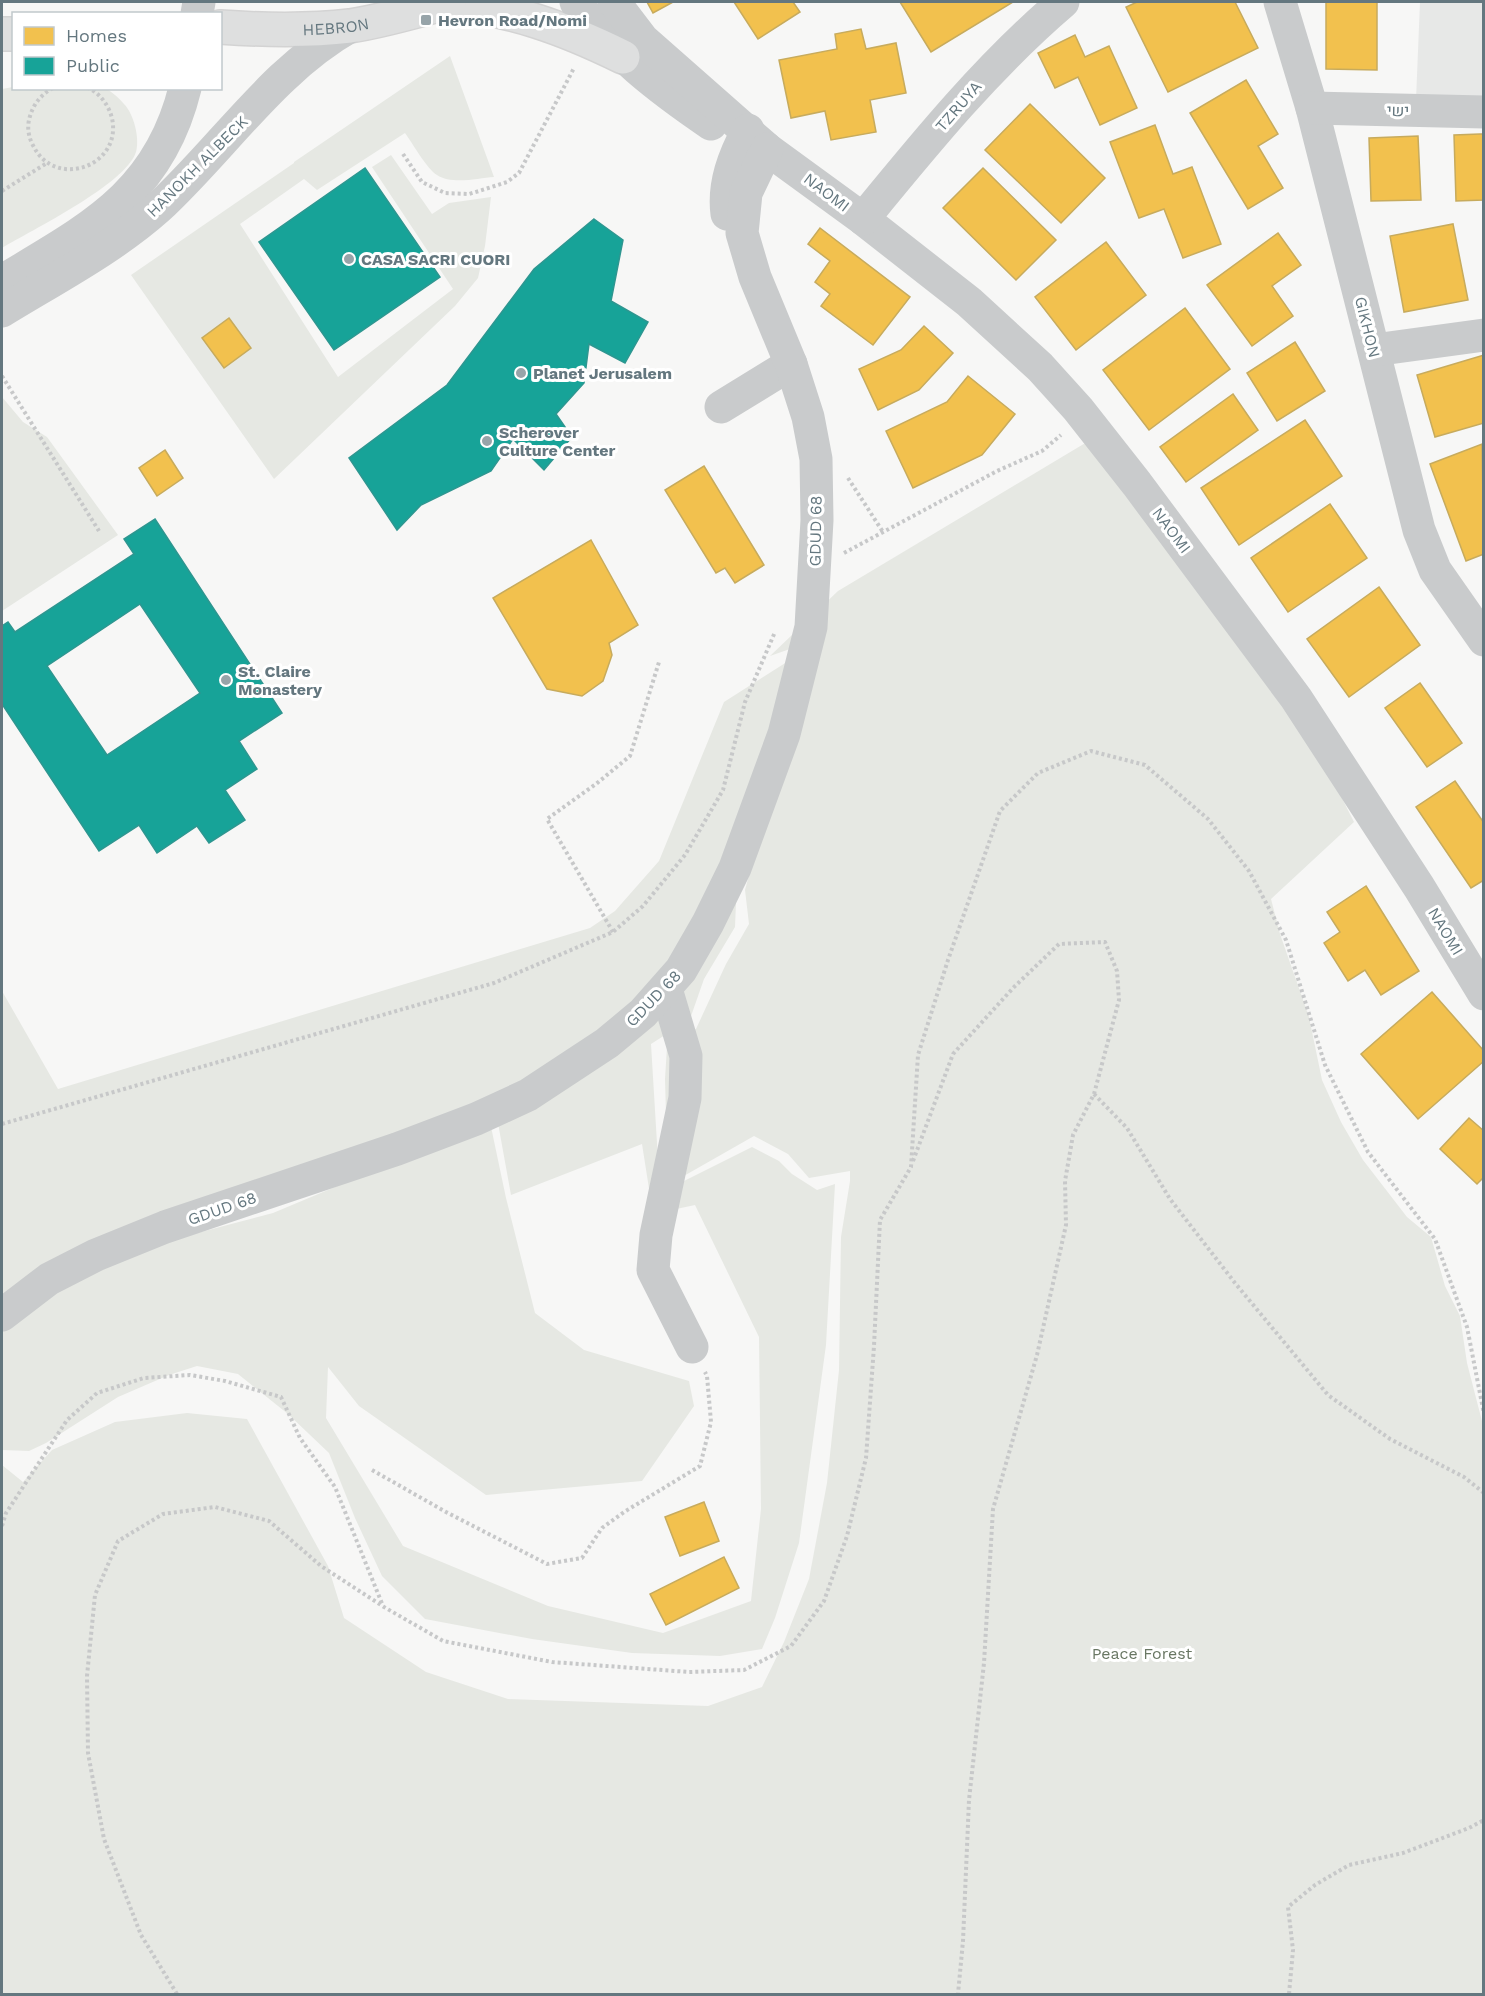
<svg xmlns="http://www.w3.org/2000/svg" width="1485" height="1996" font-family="'Work Sans',Heebo,sans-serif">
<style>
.built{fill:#e7e8e7}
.green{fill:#e6e8e3}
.homes{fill:#f2c14e;stroke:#c7ab5d;stroke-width:1.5}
.public{fill:#17a398;stroke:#2e9690;stroke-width:1.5;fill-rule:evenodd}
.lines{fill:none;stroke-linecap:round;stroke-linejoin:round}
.highway-casing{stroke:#d3d3d3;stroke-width:36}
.path{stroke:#c7c8c9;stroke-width:4;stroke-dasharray:3 3;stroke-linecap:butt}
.minor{stroke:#c9cbcc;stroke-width:33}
.highway{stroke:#dedfdf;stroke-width:33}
.poi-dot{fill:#97a4a9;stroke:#fff;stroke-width:2}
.labels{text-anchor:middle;stroke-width:6;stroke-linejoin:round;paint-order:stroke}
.poi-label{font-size:16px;font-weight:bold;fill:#64777f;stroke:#fff;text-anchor:start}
.street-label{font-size:16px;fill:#64777f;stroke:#fff}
.park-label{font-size:16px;fill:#697763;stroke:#fff}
</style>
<rect width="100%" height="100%" fill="#f7f7f6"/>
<polygon class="built" points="1420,2 1483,2 1483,101 1416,100"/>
<g class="green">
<path d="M450,56L494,177C478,178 452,185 437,175C427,169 413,144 405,133L317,190L304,179L240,224L338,377L453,289L372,167L391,155L432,214L449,203L491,197L485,246L478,278L455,306L274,479L131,275L294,163V162Z"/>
<path d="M13,87L107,89C113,93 119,98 124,104C134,114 140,139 136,152C126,184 32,230 2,248V89Z"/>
<polygon points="2,397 23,422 47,437 118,535 2,611"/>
<polygon points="1087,442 1303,721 1354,822 1271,899 1280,934 1309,1017 1322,1080 1341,1122 1363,1160 1407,1217 1431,1237 1445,1286 1460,1316 1467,1363 1483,1425 1483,1994 2,1994 2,1465 23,1482 52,1450 115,1422 187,1413 247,1419 328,1566 344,1618 426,1672 508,1699 708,1706 762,1687 784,1642 809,1579 827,1483 839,1370 841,1237 850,1181 850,1171 809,1178 788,1154 754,1136 668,1185 665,1079 667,1047 685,1034 696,1029 726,964 749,924 745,890 759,838 821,638 770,656 838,591"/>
<polygon points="801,653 739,828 735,927 704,979 690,1019 651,1044 660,1193 752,1147 779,1161 792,1174 817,1190 835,1184 826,1345 799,1543 775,1618 762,1649 720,1656 632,1653 532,1639 425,1619 382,1576 355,1518 329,1453 288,1414 238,1374 197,1366 169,1375 118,1397 46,1443 29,1451 2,1450 2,1328 73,1282 159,1243 273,1213 490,1122 506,1198 535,1313 584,1350 689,1381 694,1406 642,1481 486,1495 359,1406 328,1367 326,1418 403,1546 548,1606 663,1633 751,1601 761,1509 759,1337 695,1205 653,1214 642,1144 511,1195 494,1101 2,1301 2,991 58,1089 590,928 615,911 659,861 724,702"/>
</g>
<g class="homes">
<polygon points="647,2 673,2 653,13"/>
<polygon points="734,2 793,2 800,12 758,39"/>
<polygon points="900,2 1013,2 931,52"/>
<polygon points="1137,2 1235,2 1258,48 1168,92 1126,7"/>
<polygon points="1326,2 1377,2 1377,70 1326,69"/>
<polygon points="861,29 866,49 896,43 906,93 870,100 876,132 831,140 825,111 791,118 779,60 837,49 835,34"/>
<polygon points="1075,35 1085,57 1109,46 1137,108 1100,125 1078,77 1055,88 1038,53"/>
<polygon points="1246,80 1278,134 1258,146 1283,188 1248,209 1190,113"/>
<polygon points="1030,104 1105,178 1061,223 985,150"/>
<polygon points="1155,125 1173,174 1192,167 1221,244 1183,258 1164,209 1139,218 1110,142"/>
<polygon points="1480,134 1484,134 1484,200 1456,201 1454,135"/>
<polygon points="1418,136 1421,200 1371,201 1369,138"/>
<polygon points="983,168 1056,240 1016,280 943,208"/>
<polygon points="1453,224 1468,300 1404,312 1390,236"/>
<polygon points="820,228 910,297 873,345 821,306 830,294 815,282 830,261 808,244"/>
<polygon points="1278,233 1301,265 1272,286 1293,316 1252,346 1207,285"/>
<polygon points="1106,242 1146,295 1076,350 1035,297"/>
<polygon points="1185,308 1230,369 1149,430 1103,370"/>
<polygon points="229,318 251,348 224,368 202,338"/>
<polygon points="924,326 953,353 919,390 878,410 859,369 901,350"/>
<polygon points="1295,342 1325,391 1277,421 1247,373"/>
<polygon points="1484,355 1484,423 1435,437 1417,375"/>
<polygon points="968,376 1015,414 982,455 913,488 886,431 947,402"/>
<polygon points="1233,394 1258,430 1186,482 1160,447"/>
<polygon points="1305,420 1342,476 1239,545 1201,488"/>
<polygon points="1482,444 1484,554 1466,561 1430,464"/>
<polygon points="165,450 183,478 157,496 139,468"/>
<polygon points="704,466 764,565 735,583 725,568 716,573 665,490"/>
<polygon points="1330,504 1367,558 1288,612 1251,558"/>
<polygon points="591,540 638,625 609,643 612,655 603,681 582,696 547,689 493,598"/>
<polygon points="1379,587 1420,645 1349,697 1307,639"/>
<polygon points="1420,683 1462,743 1427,767 1385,708"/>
<polygon points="1455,781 1484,823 1484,880 1471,888 1416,807"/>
<polygon points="1366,886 1419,971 1381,995 1365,970 1348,981 1324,943 1340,932 1327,912"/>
<polygon points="1432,992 1484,1051 1484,1061 1418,1119 1361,1054"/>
<polygon points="1469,1118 1484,1131 1484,1177 1477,1184 1440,1149"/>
<polygon points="704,1502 719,1541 680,1556 665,1517"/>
<polygon points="724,1557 739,1588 666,1625 650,1594"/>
</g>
<g class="public">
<polygon points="365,168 440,277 334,350 259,242"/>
<polygon points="594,219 623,240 611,301 648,322 625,363 589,344 584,383 556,414 572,437 544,470 513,439 491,471 421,505 397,530 349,458 447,385 534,269"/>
<path d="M155,519L282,713L239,741L257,769L225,790L245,820L209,843L197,826L157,853L139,825L99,851L2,704V626L8,622L15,632L134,554L124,539ZM140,604L200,693L107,755L47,666Z"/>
</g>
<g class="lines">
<defs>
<g id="highway">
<path d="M442,4C506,6 566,29 623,57"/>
<path id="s1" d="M220,27C263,30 307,31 350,26C383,21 417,11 449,2"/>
<polyline points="2,34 14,34"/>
</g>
</defs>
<use href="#highway" class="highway-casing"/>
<g class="path">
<path d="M53,88C40,95 32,106 29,120C27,129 29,139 34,147C54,187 116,169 113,125C112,110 102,94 88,88"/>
<polyline points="403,154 422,182 445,193 469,194 479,191 507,182 519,173 574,68"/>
<polyline points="2,191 47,163"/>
<polyline points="2,376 99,531"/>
<polyline points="848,478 883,532"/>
<polyline points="844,553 997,471 1042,451 1061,435"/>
<polyline points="613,932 547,819 596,784 630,756 659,662"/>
<polyline points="1094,1094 1127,1128 1170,1199 1235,1283 1328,1395 1390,1439 1464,1477 1484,1493"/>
<polyline points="2,1124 494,983 613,932 643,906 685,855 723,790 745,702 775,632"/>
<polyline points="913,1161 953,1054 1014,987 1059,944 1105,942 1117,971 1119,1000 1094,1094 1073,1135 1065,1181 1066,1225 1037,1355 993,1509 984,1663 969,1800 963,1941 958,1994"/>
<polyline points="372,1470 446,1512 547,1564 582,1558 602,1528 624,1512 700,1466 711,1422 707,1376 705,1372"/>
<polyline points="2,1526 6,1513 67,1420 97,1393 144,1378 190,1375 225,1381 281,1397 300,1438 335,1487 383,1606"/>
<polyline points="177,1994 141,1935 104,1839 88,1753 87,1676 95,1595 118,1541 163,1514 215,1507 269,1521 321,1566 384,1607 443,1641 552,1662 689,1672 744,1670 791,1646 824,1601 847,1536 866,1458 874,1346 880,1220 911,1167 918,1055 948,960 1000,811 1038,773 1091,751 1145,765 1208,819 1249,871 1286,940 1325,1065 1368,1152 1435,1239 1467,1327 1484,1414"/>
<polyline points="1289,1994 1293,1950 1288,1907 1315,1885 1349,1865 1403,1853 1469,1828 1484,1820"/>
</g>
<g class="minor">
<path d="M576,2C611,52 661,90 711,124"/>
<polyline points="614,2 643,40 767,149 863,219 969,302 1040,367 1078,409 1137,484 1296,698 1419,887 1484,994"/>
<polyline points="1280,2 1312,108 1419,530 1435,570 1484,640"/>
<polyline points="197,14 199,2"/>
<polyline points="1312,108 1484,112"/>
<path d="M727,214C723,184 734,156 748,130"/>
<path d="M863,219C926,142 987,67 1063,2"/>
<path d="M2,281C88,229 159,195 185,88"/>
<path d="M2,311C54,279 112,249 158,208C223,148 273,70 351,26"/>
<polyline points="1374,350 1484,335"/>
<polyline points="721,407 791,364"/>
<polyline points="666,989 686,1056 685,1098 656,1235 653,1270 692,1347"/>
<polyline points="2,1315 49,1279 96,1255 165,1227 397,1149 476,1119 528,1095 607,1043 643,1013 681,970 708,923 735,868 784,734 811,627 817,520 816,459 808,417 791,364 755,277 742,233 746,193 767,149"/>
</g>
<use href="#highway" class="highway"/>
</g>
<g class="poi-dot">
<rect x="420" y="14" width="12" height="12" rx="3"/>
<circle cx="349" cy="259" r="6"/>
<circle cx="521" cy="373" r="6"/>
<circle cx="487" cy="441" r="6"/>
<circle cx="226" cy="680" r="6"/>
</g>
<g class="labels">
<g class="poi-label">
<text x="438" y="26">Hevron Road/Nomi</text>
<text x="361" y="265">CASA SACRI CUORI</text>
<text x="533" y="379">Planet Jerusalem</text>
<text x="499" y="438">Scherover<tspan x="499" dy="18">Culture Center</tspan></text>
<text x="238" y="677">St. Claire<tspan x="238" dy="18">Monastery</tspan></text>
</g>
<g class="street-label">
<text dy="6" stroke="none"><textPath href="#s1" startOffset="116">HEBRON</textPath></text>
<text transform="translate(958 106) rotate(-49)" y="6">TZRUYA</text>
<text transform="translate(1398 110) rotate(1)" y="6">ישי</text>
<text transform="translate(197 166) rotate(-45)" y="6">HANOKH ALBECK</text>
<text transform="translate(827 192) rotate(37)" y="6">NAOMI</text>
<text transform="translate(1368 327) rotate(76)" y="6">GIKHON</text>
<text transform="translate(1172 530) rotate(53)" y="6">NAOMI</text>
<text transform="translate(815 531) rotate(-89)" y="6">GDUD 68</text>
<text transform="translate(1446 931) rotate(59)" y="6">NAOMI</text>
<text transform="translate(653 998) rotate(-46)" y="6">GDUD 68</text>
<text transform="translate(222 1208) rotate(-19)" y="6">GDUD 68</text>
</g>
<g class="park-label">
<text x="1142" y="1659">Peace Forest</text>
</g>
</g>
<rect width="1485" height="1996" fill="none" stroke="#64777f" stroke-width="6"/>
<rect x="12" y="12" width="210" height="78" fill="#ffffff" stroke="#c1c9cc" stroke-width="1.5"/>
<rect x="24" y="27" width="30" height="18" fill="#f2c14e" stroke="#c1c9cc" stroke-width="1.5"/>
<text x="66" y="42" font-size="18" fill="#64777f">Homes</text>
<rect x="24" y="57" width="30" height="18" fill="#17a398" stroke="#c1c9cc" stroke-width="1.5"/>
<text x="66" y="72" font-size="18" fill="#64777f">Public</text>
</svg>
